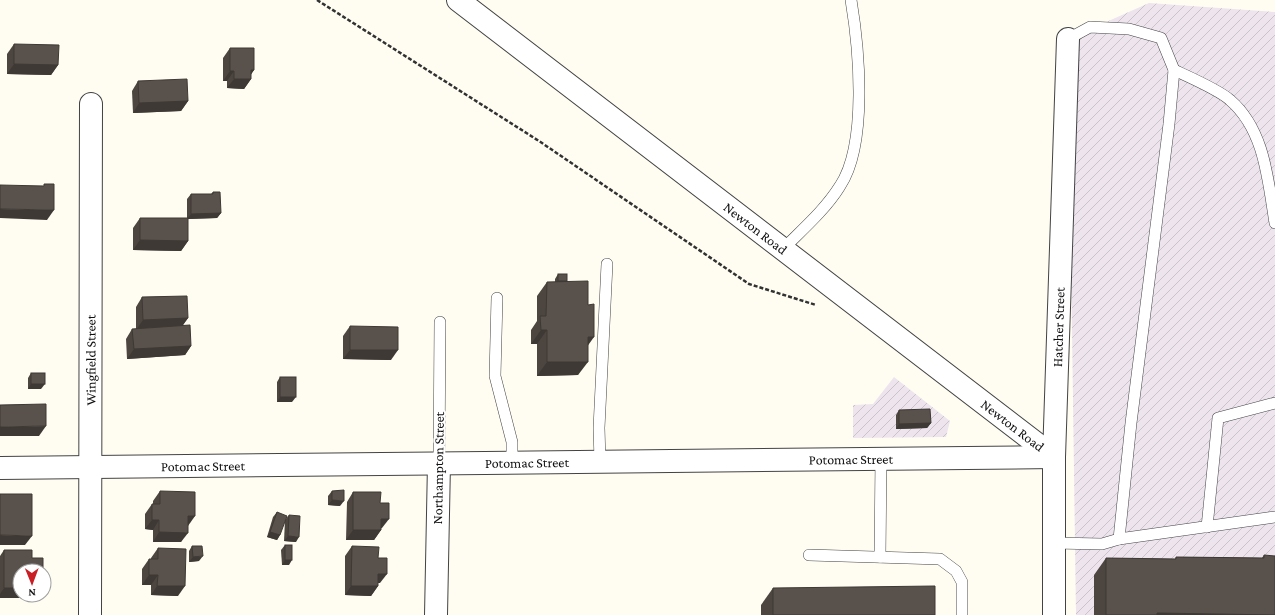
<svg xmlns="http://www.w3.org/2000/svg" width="1275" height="615" font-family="'Crimson Pro',serif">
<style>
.industrial{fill:url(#industrial-furrows)}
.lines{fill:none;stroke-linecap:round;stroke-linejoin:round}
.service-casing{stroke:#434343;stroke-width:12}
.minor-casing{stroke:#434343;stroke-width:24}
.tertiary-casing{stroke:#434343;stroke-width:24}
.path{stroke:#323232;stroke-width:2.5;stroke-dasharray:4 2;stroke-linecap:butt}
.service{stroke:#fff;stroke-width:11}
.minor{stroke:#fff;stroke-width:22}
.tertiary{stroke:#fff;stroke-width:22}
.wall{fill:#4d4640}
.shaded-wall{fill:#3e3934}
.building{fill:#59514b;stroke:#3e3934}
.labels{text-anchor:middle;stroke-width:4;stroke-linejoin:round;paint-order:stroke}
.street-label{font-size:14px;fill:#101010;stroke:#fff}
</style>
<defs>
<pattern id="industrial-furrows" width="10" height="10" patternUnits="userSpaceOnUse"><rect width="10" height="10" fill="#ede4ee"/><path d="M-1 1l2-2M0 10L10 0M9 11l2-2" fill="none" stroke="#cac3cb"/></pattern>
</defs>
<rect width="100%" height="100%" fill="#fffdf2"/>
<g class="industrial">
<polygon points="1149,3 1275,12 1275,615 1076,615 1068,39"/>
<polygon points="894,377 950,421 946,437 853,438 853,405 873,404"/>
</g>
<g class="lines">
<defs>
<g id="service">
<path d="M1174,70C1189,77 1219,90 1230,100C1265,130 1268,181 1275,223"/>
<path d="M783,249C803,229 825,210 840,186C868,144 859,48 851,0"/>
<polyline points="497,298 495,376 512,442 512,462"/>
<polyline points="600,461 599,428 607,264"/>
<polyline points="439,463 440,322"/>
<polyline points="1207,527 1218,418 1275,403"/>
<polyline points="1119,539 1275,517"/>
<polyline points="1054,543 1102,544 1119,539 1131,423 1169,124 1174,70 1161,38 1129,29 1090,27 1068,39"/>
<polyline points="809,555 940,559 956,571 962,582 962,615"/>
<polyline points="880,557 881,458"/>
</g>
<g id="minor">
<path id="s1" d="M0,468L1054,457L1068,39"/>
<path id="s2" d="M90,615L91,104"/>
<polyline points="436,615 439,463"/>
</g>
<g id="tertiary">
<path id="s3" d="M458,0L1054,457V615"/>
</g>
</defs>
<use href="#service" class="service-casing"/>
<use href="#minor" class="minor-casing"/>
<use href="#tertiary" class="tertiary-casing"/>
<polyline class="path" points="317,0 539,141 749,284 816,305"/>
<use href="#service" class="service"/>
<use href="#minor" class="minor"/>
<use href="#tertiary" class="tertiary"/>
</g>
<g class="wall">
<polygon points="14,44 58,65 51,75 7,74 7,54"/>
<polygon points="230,48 254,70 251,74 251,79 244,89 227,88 227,81 223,81 223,58"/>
<polygon points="138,81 188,101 181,111 133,113 132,91"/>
<polygon points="213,192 221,213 217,218 188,219 188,241 181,251 133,250 133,228 140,218 187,218 187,199 191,194 211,194"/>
<polygon points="558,274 567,281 588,345 578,375 537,376 537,344 531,344 531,330 537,321 537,296 547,282 555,282 555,279"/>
<polygon points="142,297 188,318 182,326 191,346 185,355 127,359 126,339 132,329 136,329 136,307"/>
<polygon points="350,326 391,360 343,359 343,336"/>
<polygon points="31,373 41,389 28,389 28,378"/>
<polygon points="280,377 292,402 277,402 277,382"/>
<polygon points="899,410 931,423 927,428 896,429 896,415"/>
<polygon points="160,491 188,526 181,542 153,542 153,530 145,529 145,514 152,504 153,504 153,501"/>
<polygon points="332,491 340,506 328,505 328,496"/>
<polygon points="353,492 380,503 382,528 381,528 381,530 374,540 346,540 347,502"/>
<polygon points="277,512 280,535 277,540 267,537 273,517"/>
<polygon points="289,515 296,542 284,541 285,520"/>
<polygon points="285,545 289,565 282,565 281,550"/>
<polygon points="192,546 199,561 189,562 189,551"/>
<polygon points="352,546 378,558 380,583 378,583 378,586 371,596 345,595 345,556"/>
<polygon points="158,548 178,596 151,595 151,585 142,585 142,569 149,559 151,559 151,558"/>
<polygon points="4,550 32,558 26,598 0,598 0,556"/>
<polygon points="1264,555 1275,615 1094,615 1094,575 1106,558 1175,559 1176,557 1262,558"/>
<polygon points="773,588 935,615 761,615 761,605"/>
</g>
<g class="shaded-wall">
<polygon points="14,64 58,65 51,75 7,74"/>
<polygon points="251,70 254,70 248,79 251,79 244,89 227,88 234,79"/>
<polygon points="230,71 234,71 227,81 223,81"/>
<polygon points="188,101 181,111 133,113 139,103"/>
<polygon points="0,209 54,210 47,220 0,218"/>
<polygon points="221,213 217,218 187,219 191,214"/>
<polygon points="140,240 188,241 181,251 133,250"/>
<polygon points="188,318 181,328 136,330 143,320"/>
<polygon points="541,330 547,330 537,344 531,344"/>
<polygon points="588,337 594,337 584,351"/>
<polygon points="191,346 185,355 127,359 134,349"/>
<polygon points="350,350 398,350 391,360 343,359"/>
<polygon points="547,362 588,362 578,375 537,376"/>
<polygon points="31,384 45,384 41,389 28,389"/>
<polygon points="280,397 296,397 292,402 277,402"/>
<polygon points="931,423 927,428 896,429 899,424"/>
<polygon points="46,426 39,436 0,436 0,427"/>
<polygon points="332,500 344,501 340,506 328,505"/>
<polygon points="188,516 195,516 188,526"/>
<polygon points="381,519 389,519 382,528 374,529"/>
<polygon points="152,520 159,520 153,530 145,529"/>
<polygon points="353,530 381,530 374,540 346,540"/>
<polygon points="159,532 188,533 181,542 153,542"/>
<polygon points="270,532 280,535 277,540 267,537"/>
<polygon points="0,535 32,536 25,545 0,545"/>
<polygon points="288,536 299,537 296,542 284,541"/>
<polygon points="203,556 199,561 189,562 193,557"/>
<polygon points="285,560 292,560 289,565 282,565"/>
<polygon points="378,574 387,574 380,583 372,583"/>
<polygon points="149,575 158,575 151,585 142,585"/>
<polygon points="157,586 185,586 178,596 151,595"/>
<polygon points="351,586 378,586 371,596 345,595"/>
<polygon points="4,588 20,588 20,595 28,595 26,598 0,598 0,594"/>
<polygon points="1157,613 1263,615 1155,615"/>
</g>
<g class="building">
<polygon points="14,44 59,45 58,65 14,64"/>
<polygon points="230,48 254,48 254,70 251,70 251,79 234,79 234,71 230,71"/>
<polygon points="187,79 188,101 139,103 138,81"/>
<polygon points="44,184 54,184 54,210 0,209 0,185 44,186"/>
<polygon points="213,192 220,192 221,213 191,214 191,194 213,194"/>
<polygon points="140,218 188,218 188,241 140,240"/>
<rect x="558" y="274" width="9" height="7"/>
<polygon points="588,281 588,305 594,304 594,337 588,337 588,362 547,362 547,330 541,330 540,316 546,316 547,282"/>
<polygon points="187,296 188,318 143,320 142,297"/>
<polygon points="190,325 191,346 134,349 132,329"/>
<polygon points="350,326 398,327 398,350 350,350"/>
<rect x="31" y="373" width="14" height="11"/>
<rect x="280" y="377" width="16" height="20"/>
<polygon points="46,404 46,426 0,427 0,405"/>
<polygon points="930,409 931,423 899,424 899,410"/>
<polygon points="344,490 344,501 332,500 332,491"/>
<polygon points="160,491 195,492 195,516 188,516 188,533 159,532 159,520 152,520 152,504 160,504"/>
<polygon points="353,492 381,492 380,503 389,503 389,519 381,519 381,530 353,530"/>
<polygon points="0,494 32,494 32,536 0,535"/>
<polygon points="277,512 287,516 280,535 270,532"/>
<polygon points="289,515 300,516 299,537 288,536"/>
<rect x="285" y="545" width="7" height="15"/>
<polygon points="192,546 202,546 203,556 193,557"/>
<polygon points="352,546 379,547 378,558 387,558 387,574 378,574 378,586 351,586"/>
<polygon points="158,548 186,549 185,586 157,586 158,575 149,575 149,559 158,559"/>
<polygon points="4,550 32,550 32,558 43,558 43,571 20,571 20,588 4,588"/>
<polygon points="1264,555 1275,556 1275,615 1157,613 1157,615 1106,615 1106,558 1176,559 1176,557 1264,558"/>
<polygon points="935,586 935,615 773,615 773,588"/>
</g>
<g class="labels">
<g class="street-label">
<text dy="5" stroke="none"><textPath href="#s3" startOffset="375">Newton Road</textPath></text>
<text dy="5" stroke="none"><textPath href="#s1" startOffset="1184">Hatcher Street</textPath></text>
<text dy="5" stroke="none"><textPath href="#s2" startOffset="255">Wingfield Street</textPath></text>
<text dy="5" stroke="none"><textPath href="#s3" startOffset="699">Newton Road</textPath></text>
<text dy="5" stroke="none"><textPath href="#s1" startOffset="851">Potomac Street</textPath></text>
<text dy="5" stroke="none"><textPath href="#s1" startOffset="527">Potomac Street</textPath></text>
<text dy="5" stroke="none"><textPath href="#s1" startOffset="203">Potomac Street</textPath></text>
<text transform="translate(438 468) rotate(-89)" y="5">Northampton Street</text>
</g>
</g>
<g transform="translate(32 583) rotate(179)"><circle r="19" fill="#ffffff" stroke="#9f9f9f"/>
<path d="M0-3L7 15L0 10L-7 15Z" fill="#c91e24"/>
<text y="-6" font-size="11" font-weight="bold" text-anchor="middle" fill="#101010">N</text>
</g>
</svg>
